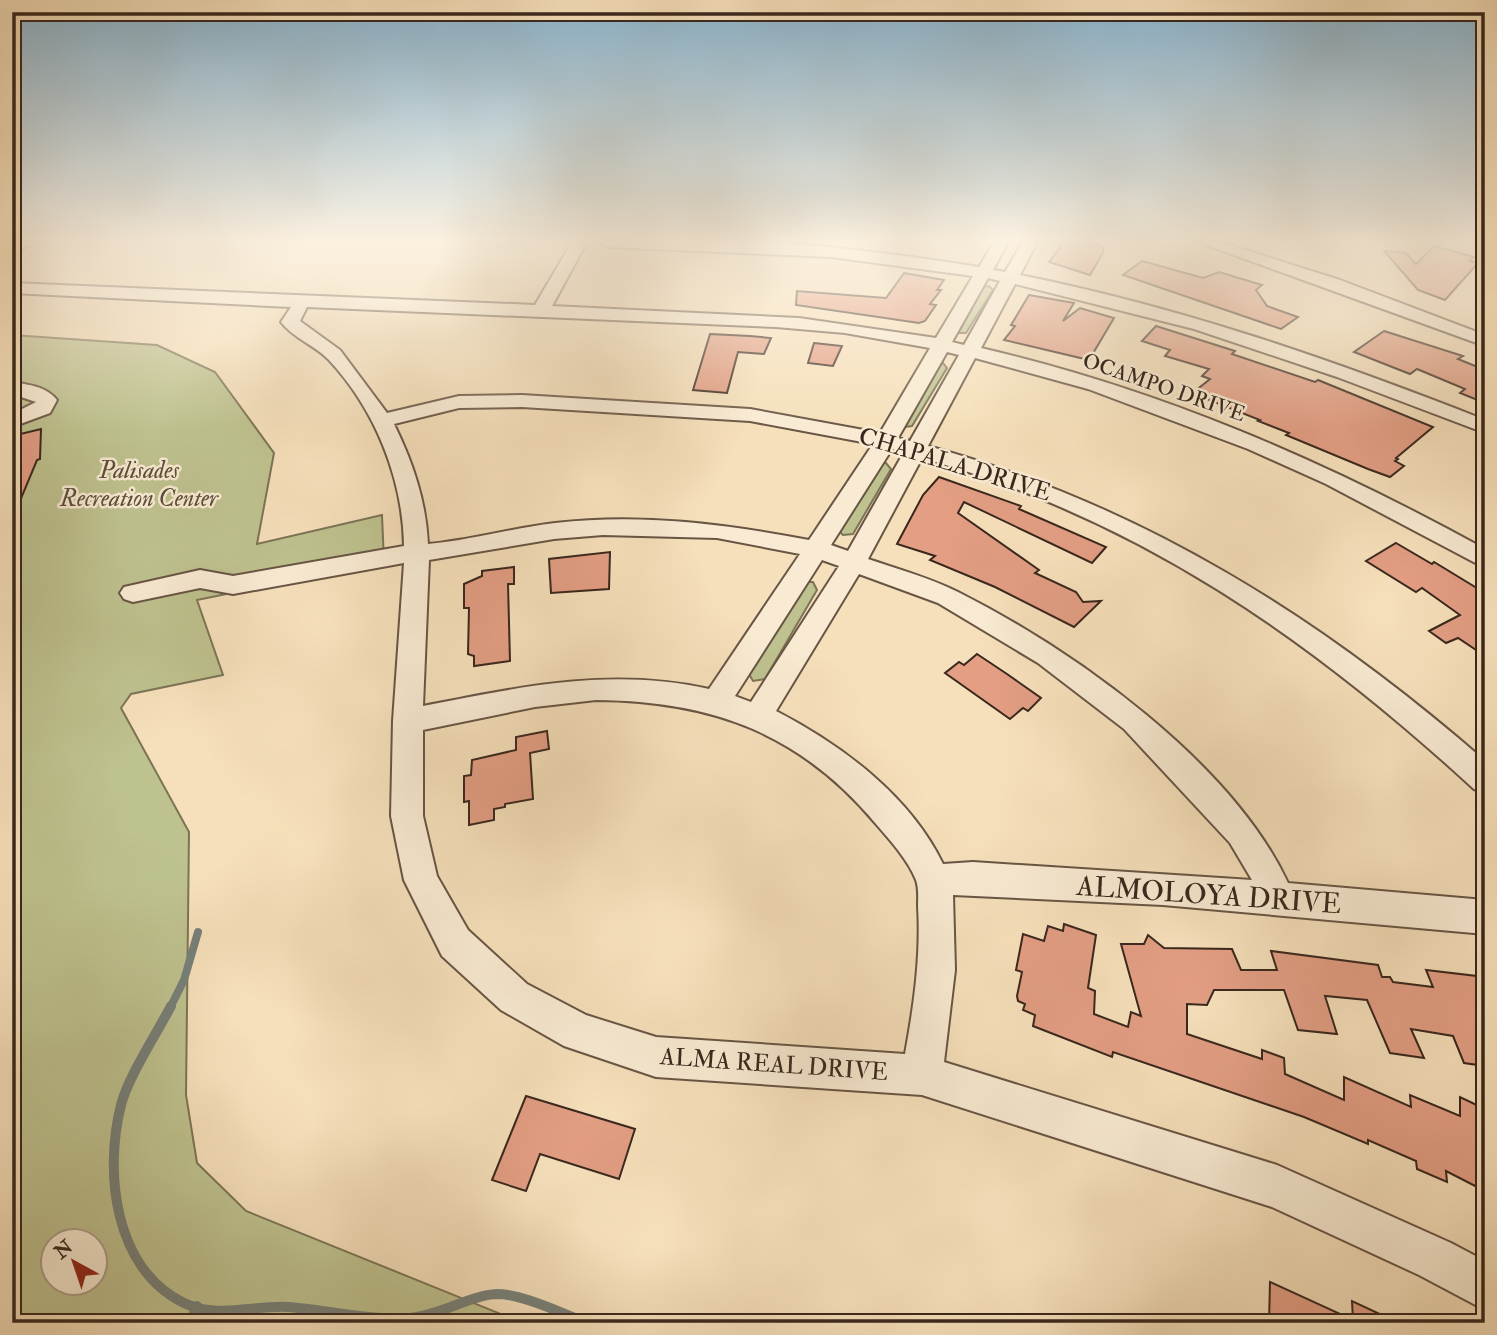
<svg xmlns="http://www.w3.org/2000/svg" width="1497" height="1335" font-family="'IM FELL Double Pica',serif">
<style>
.green{fill:#bec28f;stroke:#7c7456;stroke-width:2;fill-rule:evenodd}
.lines{fill:none;stroke-linecap:round;stroke-linejoin:round}
.stream-far1{stroke:#768079;stroke-width:8}
.stream{stroke:#768079;stroke-width:10}
.building{fill:#e39e84;stroke:#39271d;stroke-width:2}
.minor-casing{stroke:#685544;stroke-width:4}
.minor{fill:#f9ebd3;fill-rule:evenodd}
.labels{text-anchor:middle;stroke-width:5;stroke-linejoin:round;paint-order:stroke}
.far-street-label{font-size:21px;fill:#39271d;stroke:#f9ebd3}
.street-label{font-size:24px;fill:#39271d;stroke:#f9ebd3}
.park-label{font-size:24px;font-style:italic;fill:#5a4e3a;stroke:#f9ebd3}
.near-street-label{font-size:28px;fill:#39271d;stroke:#f9ebd3}
</style>
<rect width="100%" height="100%" fill="#f6e0bb"/>
<filter id="stains"><feTurbulence type="fractalNoise" baseFrequency=".00286" numOctaves="4"/><feColorMatrix values="0 0 0 0 .2 0 0 0 0 .09 0 0 0 0 .02 0 0 0 .5 -.17"/></filter>
<radialGradient id="worn" r=".72"><stop offset=".6" stop-color="#630" stop-opacity="0"/><stop offset="1" stop-color="#630" stop-opacity=".3"/></radialGradient>
<g class="green">
<polygon points="989,286 993,290 966,333 956,333 983,287"/>
<path d="M12,335L157,345L215,372L274,453L257,544L382,515L384,562L197,600L223,675L131,694L121,708L189,832L186,1095L197,1163L246,1211L523,1323H12ZM52,1240H94V1282H52Z"/>
<polygon points="943,363 947,368 912,426 904,427 939,364"/>
<polygon points="881,463 886,463 891,469 853,534 843,535 838,530"/>
<polygon points="807,582 813,582 817,590 765,679 753,681 749,674"/>
</g>
<g class="lines">
<polyline class="stream-far1" points="170,1008 184,980 198,932"/>
<g class="stream">
<path d="M171,1006C157,1033 128,1077 121,1105C104,1172 114,1269 184,1303C217,1319 254,1305 288,1307C327,1310 372,1321 410,1318C439,1316 470,1295 497,1294C523,1294 563,1314 588,1323"/>
<polyline points="190,1323 197,1306"/>
</g>
</g>
<g class="building">
<polygon points="1064,242 1089,242 1103,247 1103,253 1090,275 1049,262"/>
<polygon points="1434,246 1474,257 1470,261 1478,263 1445,300 1418,290 1384,251 1406,253 1416,264"/>
<polygon points="1142,261 1203,278 1219,272 1262,285 1256,290 1267,306 1298,317 1281,329 1123,275"/>
<polygon points="904,273 944,280 937,290 941,290 930,304 936,305 925,321 919,323 796,305 797,291 886,298"/>
<polygon points="1029,295 1074,303 1063,321 1080,308 1114,318 1089,360 1004,340 1015,326 1011,325"/>
<polygon points="1156,326 1235,351 1232,354 1315,382 1318,380 1433,427 1396,458 1398,459 1395,461 1404,466 1390,477 1368,469 1286,435 1289,433 1258,421 1260,420 1199,396 1202,393 1195,391 1210,379 1202,376 1209,369 1165,356 1170,350 1142,341"/>
<polygon points="1384,331 1463,356 1458,359 1485,370 1485,403 1460,393 1465,389 1417,369 1410,374 1354,352"/>
<polygon points="710,334 750,336 771,338 764,354 738,352 727,393 693,390"/>
<polygon points="814,343 842,346 833,366 808,363"/>
<polygon points="41,429 40,459 37,460 12,520 12,436"/>
<polygon points="939,477 1021,506 1019,509 1106,547 1092,563 964,502 958,513 1039,570 1035,573 1076,592 1083,602 1101,601 1074,627 995,587 930,560 935,556 897,544 923,495"/>
<polygon points="1396,543 1432,564 1434,562 1485,593 1485,656 1458,638 1446,643 1429,631 1460,615 1422,588 1416,592 1366,561"/>
<polygon points="610,552 609,589 551,593 549,559"/>
<polygon points="514,567 514,584 508,584 510,661 474,666 474,656 468,654 469,608 464,608 464,584 482,576 482,571"/>
<polygon points="977,654 1007,674 1041,698 1028,711 1023,708 1010,719 945,673 959,662 964,665"/>
<polygon points="547,731 549,749 530,753 533,799 505,804 505,807 494,809 494,820 469,825 469,801 464,802 464,776 471,775 472,760 516,750 516,737"/>
<polygon points="1064,924 1096,935 1088,988 1095,991 1094,1014 1128,1027 1131,1012 1141,1016 1121,944 1144,944 1148,935 1164,948 1232,949 1241,970 1277,970 1271,951 1378,965 1382,977 1390,977 1393,982 1433,987 1426,970 1485,977 1485,1066 1464,1063 1453,1036 1411,1029 1424,1058 1390,1053 1367,1000 1325,996 1337,1034 1298,1030 1284,990 1214,990 1207,1005 1187,1004 1187,1034 1262,1059 1262,1050 1284,1058 1285,1074 1344,1100 1344,1077 1411,1107 1410,1095 1460,1116 1460,1097 1485,1109 1485,1191 1446,1171 1447,1182 1417,1169 1416,1161 1368,1140 1368,1144 1304,1117 1113,1052 1112,1057 1033,1026 1035,1015 1023,1010 1025,1004 1018,1001 1017,996 1022,972 1016,970 1023,934 1044,941 1048,926 1063,931"/>
<polygon points="526,1096 635,1129 619,1179 540,1154 526,1191 492,1180"/>
<polygon points="1270,1282 1353,1320 1352,1301 1399,1323 1269,1323"/>
</g>
<g class="lines">
<defs>
<g id="minor">
<polygon points="12,242 39,242 12,252"/>
<path d="M572,242H587L552,306L799,318L936,338L973,276L831,257L608,247L600,242C726,233 855,247 979,267L994,242H1008L993,270L1005,272L1023,242H1037L1020,275C1180,307 1333,360 1485,420V433L1337,377L1194,329L1015,284L981,348C1159,389 1325,461 1485,549V568L1326,484L1248,449L1088,389L975,358L928,446C1141,505 1320,617 1485,761V793L1474,789C1311,639 1138,518 922,458L868,559C898,569 930,578 958,592C1075,651 1232,763 1288,883L1485,900V934L1163,905L953,895L955,970L944,1062L1277,1165L1451,1243L1485,1261V1310L1419,1275L1272,1207L922,1095L656,1077L564,1046L501,1010L442,956L404,880L391,816L393,721L404,563L233,594L200,588L133,602L124,599L120,593L124,587L200,570L233,576L404,546C403,478 375,409 328,359C314,345 293,338 281,322L291,307L12,293V283L535,305ZM988,278L1000,281L964,345L952,342ZM307,307L776,327L845,333L930,348L880,433L750,409L522,395L459,396L387,413L340,350L300,321ZM947,352L959,355L910,441L898,438ZM522,407L750,421L873,444L809,540C725,524 641,513 555,523C512,528 471,540 428,544C426,501 413,463 394,424L459,408ZM892,449L904,452L848,551L831,545ZM603,535L717,538L800,554L709,689C611,667 520,687 423,706L429,560L554,539ZM822,560L839,566L751,702L735,696ZM859,574L938,603L1038,663L1124,729L1230,843L1252,880L973,862L943,864C910,796 842,745 776,711ZM596,700C712,701 800,733 876,824C890,840 908,860 916,880C919,888 918,898 918,906C921,956 914,1005 905,1054L656,1037L586,1015L527,984L468,930L437,876L423,816V730L535,707Z"/>
<polygon points="1198,242 1220,242 1340,280 1485,335 1485,346"/>
<path d="M12,382C29,385 46,386 57,400L50,413L12,427V414L36,402L12,394Z"/>
</g>
</defs>
<use href="#minor" class="minor-casing"/>
<use href="#minor" class="minor"/>
</g>
<linearGradient id="sky" x2="0" y2="1"><stop stop-color="#8ab7d4"/><stop offset="0.56" stop-color="#fbf1e0"/><stop offset="1" stop-color="#fbf1e0" stop-opacity="0"/></linearGradient>
<rect width="1497" height="429" fill="url(#sky)"/>
<g class="labels">
<g class="far-street-label">
<text transform="translate(1164 387) rotate(19)" y="7">OCAMPO DRIVE</text>
</g>
<g class="street-label">
<text transform="translate(955 464) rotate(17)" y="8">CHAPALA DRIVE</text>
<text transform="translate(774 1064) rotate(4)" y="8">ALMA REAL DRIVE</text>
</g>
<g class="park-label">
<text x="139" y="478">Palisades<tspan x="139" dy="28">Recreation Center</tspan></text>
</g>
<g class="near-street-label">
<text transform="translate(1209 894) rotate(4)" y="10">ALMOLOYA DRIVE</text>
</g>
</g>
<rect width="1497" height="1335" fill="none" stroke="#f6e0bb" stroke-width="42"/>
<rect x="14" y="14" width="1469" height="1307" fill="none" stroke="#39271d" stroke-width="3.5"/>
<rect x="21" y="21" width="1455" height="1293" fill="none" stroke="#39271d" stroke-width="2"/>
<g transform="translate(74 1262) rotate(320)"><circle r="33" fill="#f9ebd3" stroke="#ac9d8a" stroke-width="2"/>
<path d="M0-5L12 26L0 18L-12 26Z" fill="#8f2418"/>
<text y="-10" font-size="19" font-weight="bold" text-anchor="middle" fill="#39271d">N</text>
</g>
<rect width="100%" height="100%" filter="url(#stains)"/>
<rect width="100%" height="100%" fill="url(#worn)"/>
</svg>
